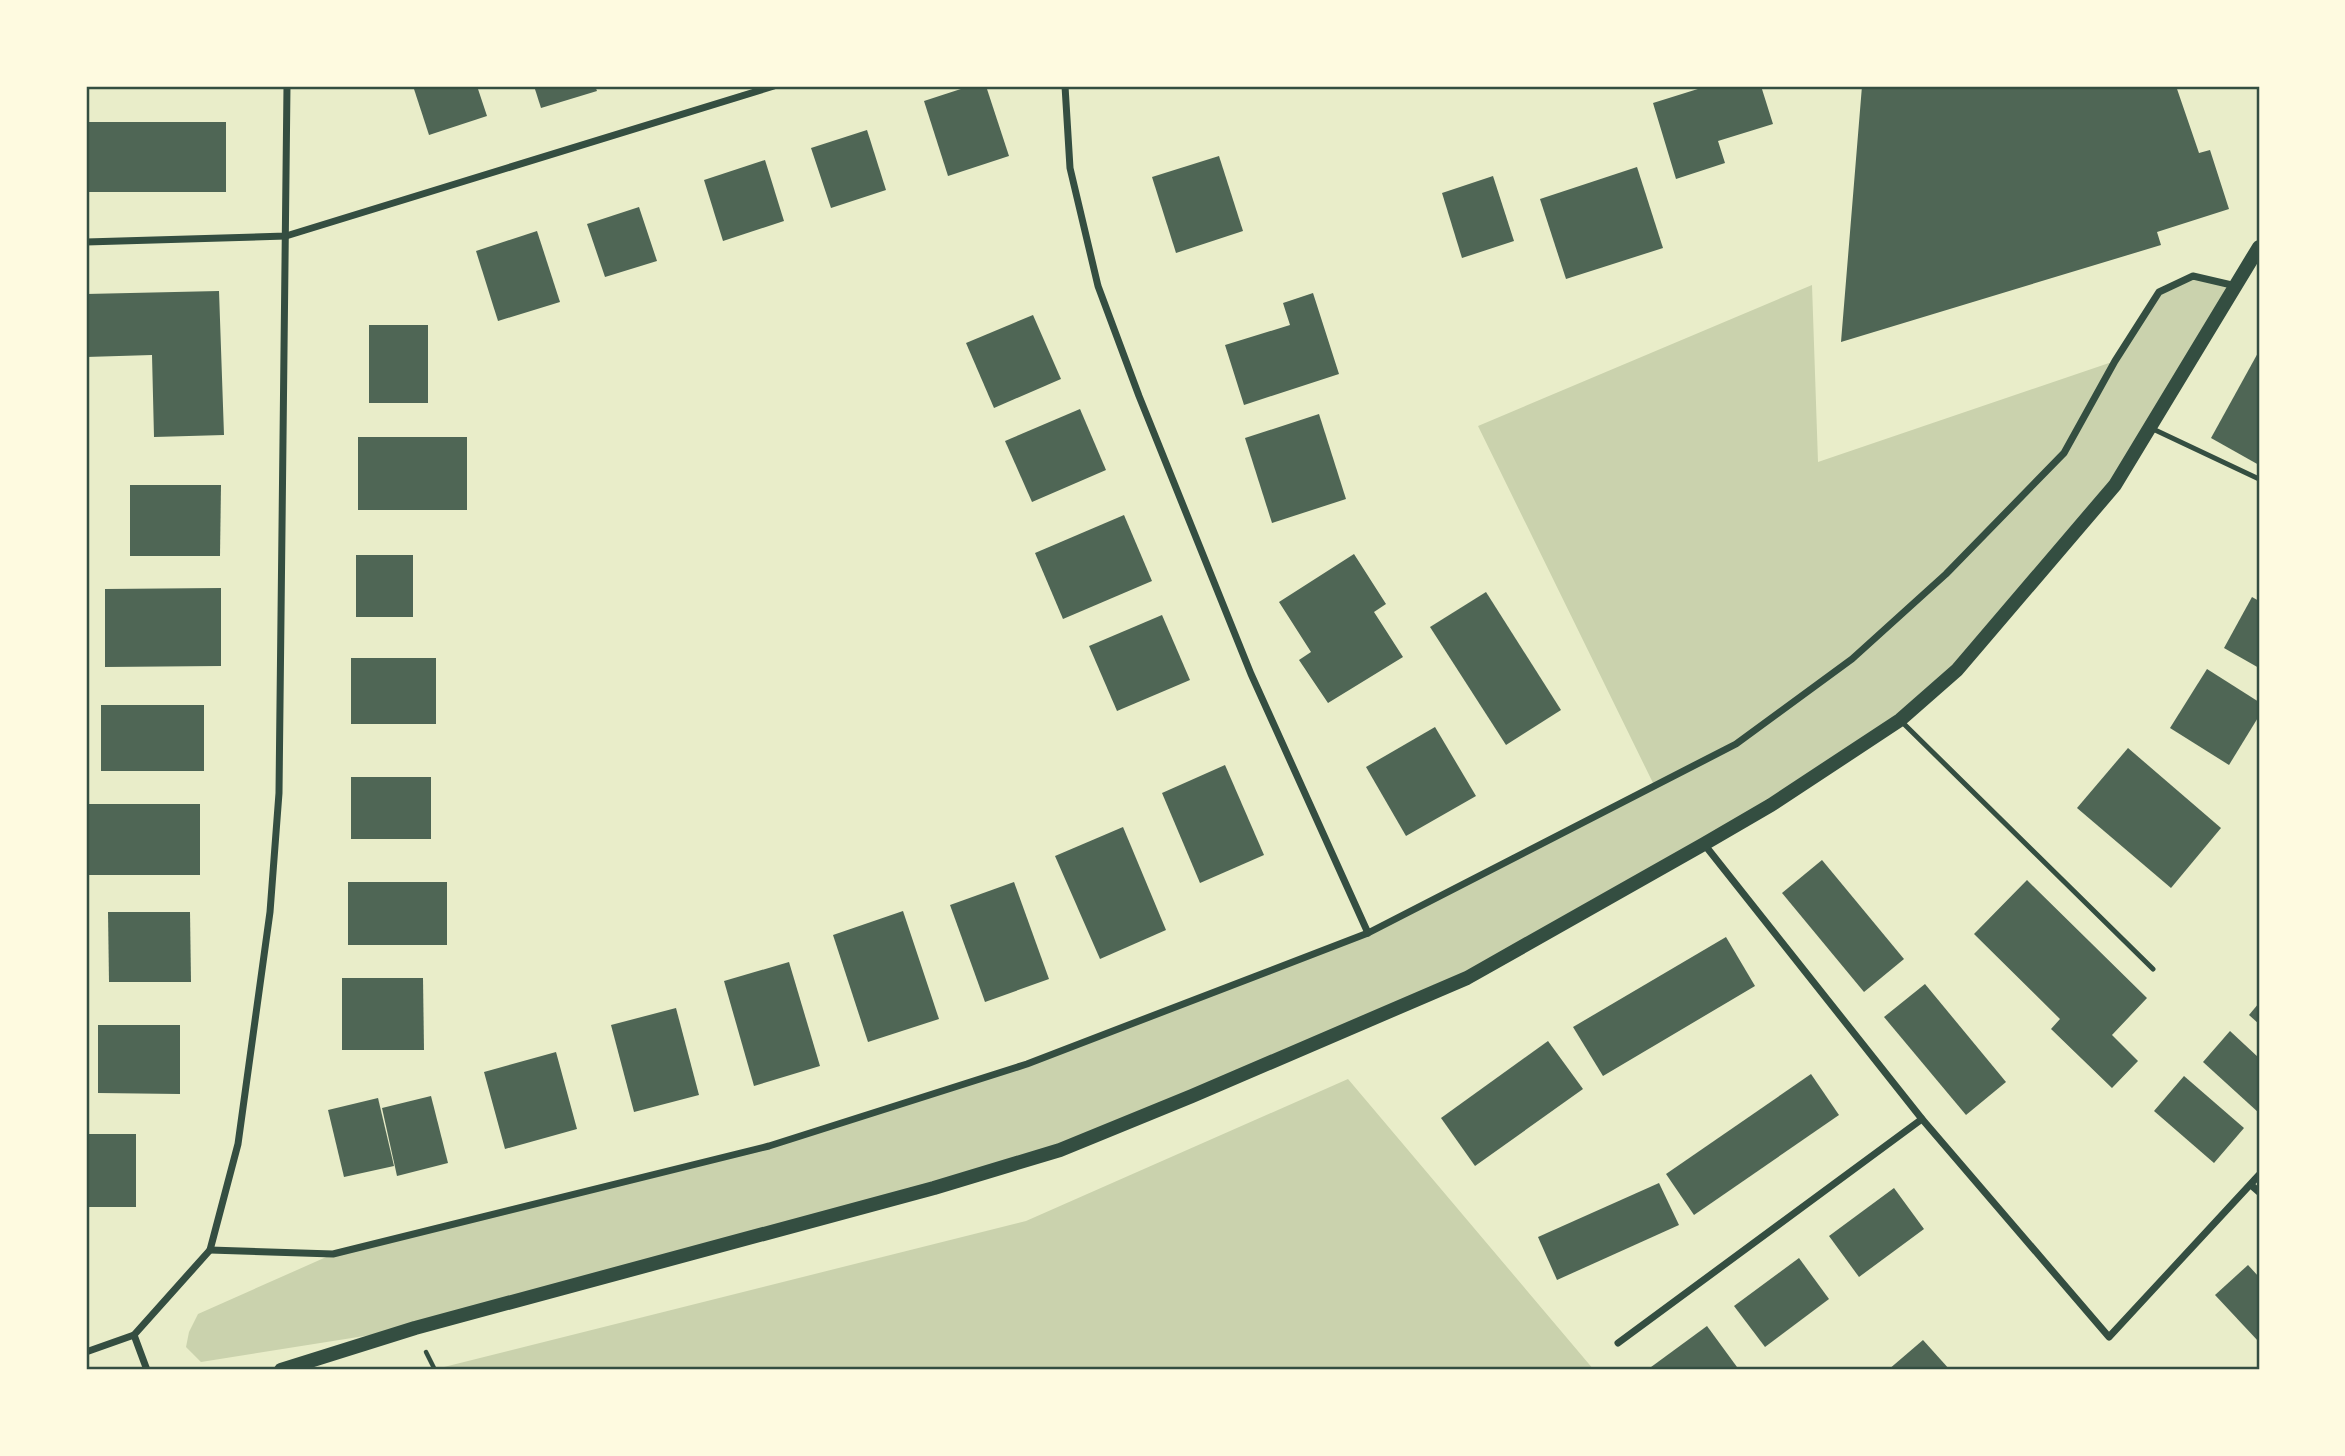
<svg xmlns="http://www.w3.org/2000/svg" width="2345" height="1456" font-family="'DM Sans',sans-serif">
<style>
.green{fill:#cad2ad}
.building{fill:#4f6655}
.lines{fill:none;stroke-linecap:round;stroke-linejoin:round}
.path{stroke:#344e41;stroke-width:4.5}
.service{stroke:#344e41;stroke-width:5}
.minor{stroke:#344e41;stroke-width:7}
.secondary{stroke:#344e41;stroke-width:14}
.neatline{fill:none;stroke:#344e41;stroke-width:2.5}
</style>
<rect width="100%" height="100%" fill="#e9edc9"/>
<g class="green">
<polygon points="2193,276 2237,287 2115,485 1957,670 1900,720 1704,844 1467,978 1060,1150 415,1328 201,1362 186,1347 189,1332 198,1314 333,1254 769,1146 1027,1064 1368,933 1654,785 1478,426 1812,285 1818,462 2115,361 2159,292"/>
<polygon points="1348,1079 1594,1370 432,1370 1026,1221"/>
</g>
<g class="building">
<polygon points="413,86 477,86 487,116 429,135"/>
<polygon points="534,86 595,86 597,91 541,108"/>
<polygon points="970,86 986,86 1009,156 948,176 924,101"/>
<polygon points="1700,86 1761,86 1773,124 1718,141 1725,163 1676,179 1653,103 1701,88"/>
<polygon points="1862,86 2176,86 2199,153 2210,150 2229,209 2157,232 2161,245 1841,342"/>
<rect x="86" y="122" width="140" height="70"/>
<polygon points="867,130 886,190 831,208 811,148"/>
<polygon points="1219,156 1243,231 1176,253 1152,177"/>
<polygon points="765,160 784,221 723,241 704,180"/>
<polygon points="1637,167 1663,248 1566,279 1540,199"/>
<polygon points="1493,176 1514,241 1462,258 1442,193"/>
<polygon points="639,207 657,261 605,277 587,224"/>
<polygon points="537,231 560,302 498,321 476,251"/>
<polygon points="219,291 224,435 154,437 152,355 86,357 86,294"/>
<polygon points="1313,293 1339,374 1244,405 1225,345 1290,325 1283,303"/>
<polygon points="1033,315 1061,379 994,408 966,343"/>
<rect x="369" y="325" width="59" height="78"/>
<polygon points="2259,351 2259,465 2211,438"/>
<polygon points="1080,409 1106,470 1032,502 1005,441"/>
<polygon points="1319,414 1346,499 1272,523 1245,438"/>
<rect x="358" y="437" width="109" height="73"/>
<polygon points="130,485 221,485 220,556 130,556"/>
<polygon points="1124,515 1152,581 1063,619 1035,553"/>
<polygon points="1354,554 1386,604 1374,612 1403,657 1328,703 1299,660 1311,652 1279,602"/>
<rect x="356" y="555" width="57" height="62"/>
<polygon points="221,588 221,666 105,667 105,589"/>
<polygon points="1486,592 1561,710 1506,745 1430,627"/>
<polygon points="2252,597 2259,601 2259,668 2224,648"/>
<polygon points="1162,615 1190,680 1117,711 1089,646"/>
<rect x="351" y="658" width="85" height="66"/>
<polygon points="2207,669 2259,702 2259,716 2229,765 2170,728"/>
<rect x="101" y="705" width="103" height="66"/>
<polygon points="1435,727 1476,796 1406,836 1366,767"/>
<polygon points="2128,748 2221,828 2171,888 2077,808"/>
<polygon points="1225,765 1264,855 1200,883 1162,793"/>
<rect x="351" y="777" width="80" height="62"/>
<rect x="89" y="804" width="111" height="71"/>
<polygon points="1123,827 1166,930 1100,959 1055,856"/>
<polygon points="1822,860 1904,959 1864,992 1782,893"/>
<polygon points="2027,880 2147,998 2112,1035 2138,1061 2112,1088 2051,1029 2060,1019 1974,934"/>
<rect x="348" y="882" width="99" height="63"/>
<polygon points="1014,882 1049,979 985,1002 950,905"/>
<polygon points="903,911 939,1019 868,1042 833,935"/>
<polygon points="108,912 190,912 191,982 109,982"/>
<polygon points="1726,937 1755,986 1603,1076 1573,1027"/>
<polygon points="789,962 820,1066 754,1086 724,981"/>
<polygon points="342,978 423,978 424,1050 342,1050"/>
<polygon points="1925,984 2006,1082 1966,1115 1884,1017"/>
<polygon points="2259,1003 2259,1024 2249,1015"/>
<polygon points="676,1008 699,1095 634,1112 611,1025"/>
<polygon points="98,1025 180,1025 180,1094 98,1093"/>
<polygon points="2230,1031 2259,1058 2259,1113 2203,1062"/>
<polygon points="1548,1041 1583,1089 1475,1166 1441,1118"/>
<polygon points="556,1052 577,1129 505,1149 484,1072"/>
<polygon points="1811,1074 1839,1115 1694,1215 1666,1174"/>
<polygon points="2184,1076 2244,1128 2214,1163 2154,1111"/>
<polygon points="431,1096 448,1163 397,1176 382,1108"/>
<polygon points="378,1098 394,1166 344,1177 328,1110"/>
<rect x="86" y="1134" width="50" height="73"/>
<polygon points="1659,1183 1679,1225 1557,1280 1538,1237"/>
<polygon points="1894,1188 1924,1229 1859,1277 1829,1236"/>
<polygon points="1799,1258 1829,1299 1765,1347 1734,1306"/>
<polygon points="2248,1265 2259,1277 2259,1342 2215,1295"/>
<polygon points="1707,1326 1737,1367 1732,1370 1647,1370"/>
<polygon points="1923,1340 1950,1370 1888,1370"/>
</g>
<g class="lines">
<polyline class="path" points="426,1352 435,1370"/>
<g class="service">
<polyline points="2153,429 2259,479"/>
<polyline points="1902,722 2153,969"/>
</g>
<g class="minor">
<polyline points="1065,86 1070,168 1098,286 1139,396 1251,674 1368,933"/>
<polyline points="86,242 286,236 774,86"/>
<polyline points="1704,844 1922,1119 2109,1337 2259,1175"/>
<polyline points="2251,1185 2259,1192"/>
<polyline points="210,1250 333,1254 769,1146 1027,1064 1368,933 1736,744 1852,659 1946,574 2064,453 2115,361 2159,292 2193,276 2236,286"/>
<polyline points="134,1335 147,1370"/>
<polyline points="1618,1343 1922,1119"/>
<polyline points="86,1352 134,1335 210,1250 238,1144 270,912 279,793 287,86"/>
</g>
<polyline class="secondary" points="281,1370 415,1328 934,1188 1060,1150 1192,1096 1467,978 1704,844 1771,805 1900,720 1957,670 2115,485 2259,247"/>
</g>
<rect width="2345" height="1456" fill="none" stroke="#fefae0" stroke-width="175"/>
<rect x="88" y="88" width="2170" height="1280" class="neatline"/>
</svg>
